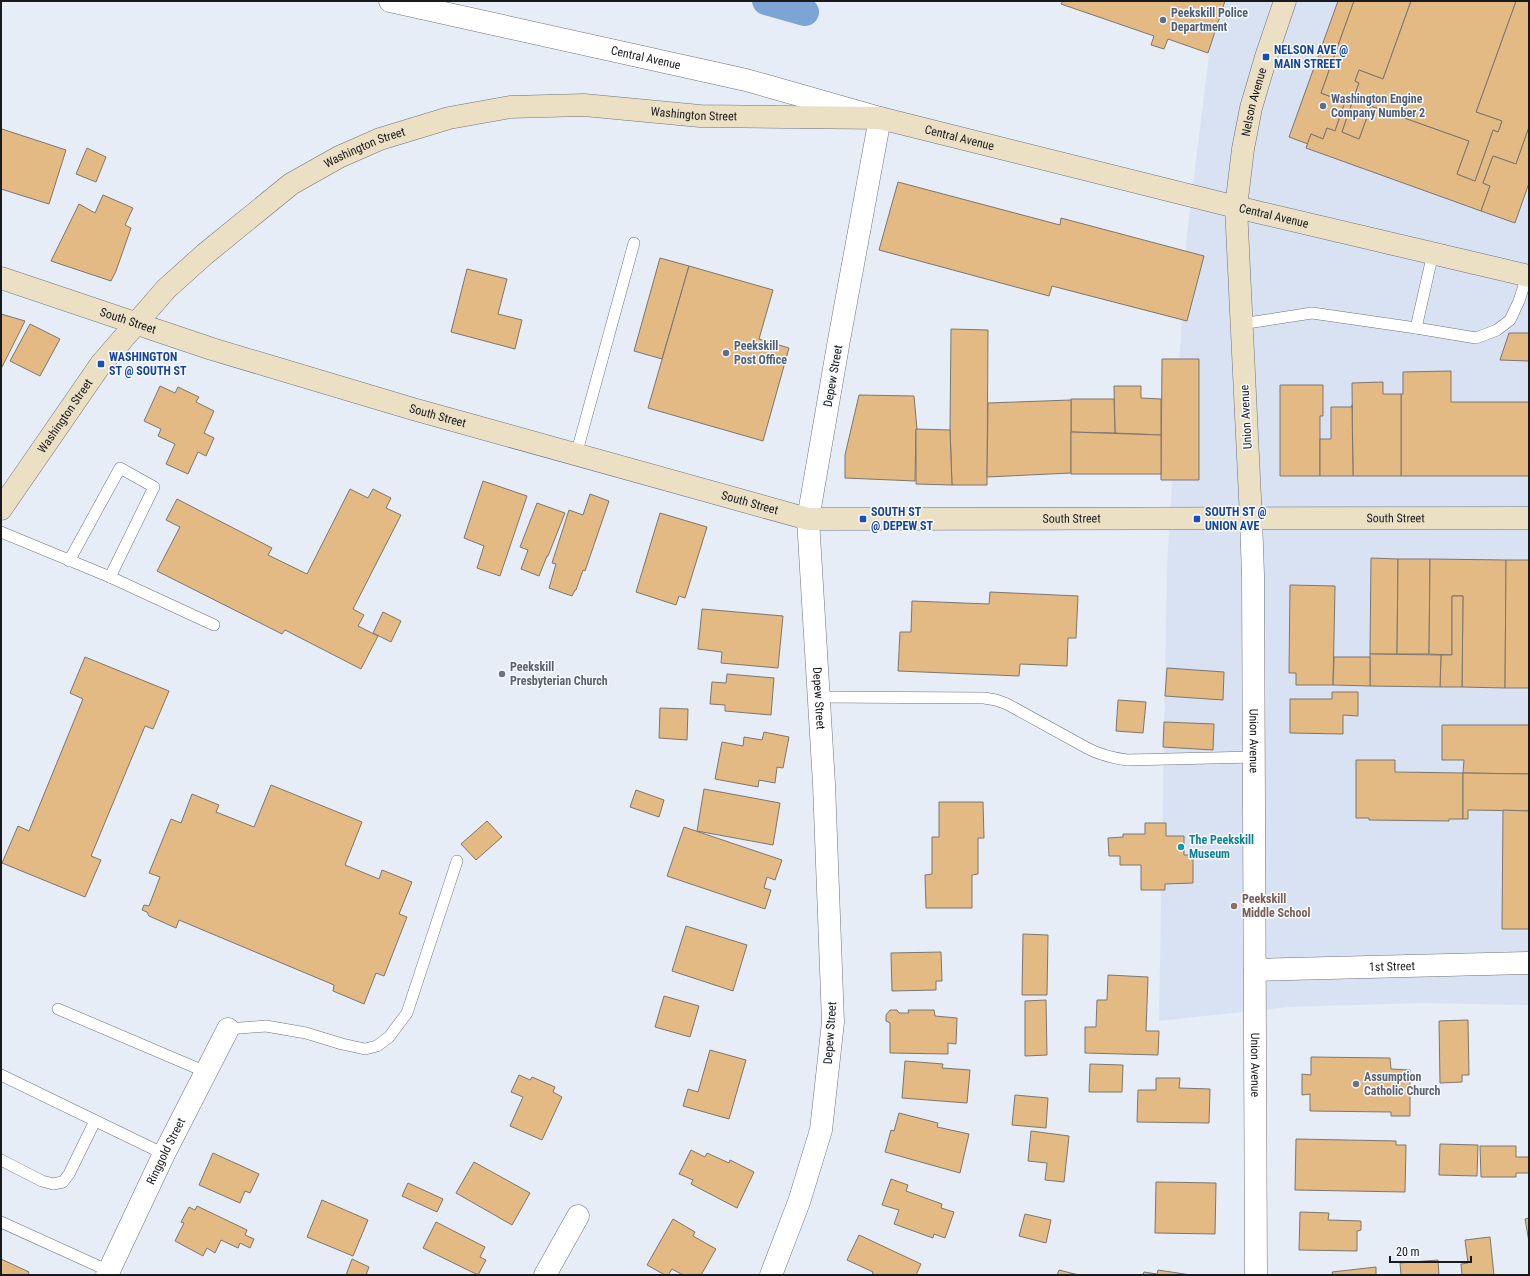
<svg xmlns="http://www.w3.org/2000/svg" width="1530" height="1276" font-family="'Roboto Condensed',sans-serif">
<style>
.built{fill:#d8e2f2}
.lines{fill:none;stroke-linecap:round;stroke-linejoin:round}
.canal{stroke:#7ca4d5;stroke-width:28}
.building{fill:#e3b984;stroke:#7d766e}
.lane-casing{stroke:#6d737b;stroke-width:12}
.street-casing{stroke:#6d737b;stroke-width:23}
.secondary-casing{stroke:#6d737b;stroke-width:23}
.lane{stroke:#fff;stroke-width:11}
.street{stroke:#fff;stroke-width:22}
.secondary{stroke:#ebdfc4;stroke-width:22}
.service-dot{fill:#5c6f8a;stroke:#f7fafe;stroke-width:1.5}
.transit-dot{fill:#1a4fb4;stroke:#f7fafe;stroke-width:1.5}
.worship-dot{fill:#6b7280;stroke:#f7fafe;stroke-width:1.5}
.culture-dot{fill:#0f9aa8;stroke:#f7fafe;stroke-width:1.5}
.education-dot{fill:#8d6e63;stroke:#f7fafe;stroke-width:1.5}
.labels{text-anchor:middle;stroke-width:3;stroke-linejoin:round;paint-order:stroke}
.service-label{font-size:12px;font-weight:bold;fill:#4e5e75;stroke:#f7fafe;text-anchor:start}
.transit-label{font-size:12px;font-weight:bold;fill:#164399;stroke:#f7fafe;text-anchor:start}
.street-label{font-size:12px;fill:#181a1d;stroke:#f7fafe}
.worship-label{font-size:12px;font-weight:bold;fill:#5b616d;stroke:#f7fafe;text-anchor:start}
.culture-label{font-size:12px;font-weight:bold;fill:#0d838f;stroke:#f7fafe;text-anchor:start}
.education-label{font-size:12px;font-weight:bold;fill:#785e54;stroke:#f7fafe;text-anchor:start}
</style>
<rect width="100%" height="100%" fill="#e7edf6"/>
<polygon class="built" points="1224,1 1529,1 1529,1005 1421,1003 1288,1007 1159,1021 1167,566 1187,233 1212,31"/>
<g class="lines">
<polyline class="canal" points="766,1 805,12"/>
</g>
<g class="building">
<polygon points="1063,1 1225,1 1208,53 1168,39 1164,49 1151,45 1154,36 1061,4"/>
<polygon points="1338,1 1354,1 1321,93 1345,102 1335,131 1327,128 1323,139 1311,134 1308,144 1289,137"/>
<polygon points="1354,1 1411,1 1383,79 1359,70 1355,81 1359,83 1342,132 1359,139 1371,106 1469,141 1457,174 1475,181 1493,130 1498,132 1502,121 1476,112 1516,1 1529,1 1529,127 1516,164 1493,156 1483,183 1490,186 1481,211 1306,148 1311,134 1323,139 1327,128 1335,131 1345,102 1321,93"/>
<polygon points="1411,1 1516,1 1476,112 1502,121 1498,132 1493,130 1475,181 1457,174 1469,141 1371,106 1359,139 1342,132 1359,83 1355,81 1359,70 1383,79"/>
<polygon points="1529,127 1529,183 1515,223 1481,211 1490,186 1483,183 1493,156 1516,164"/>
<polygon points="2,129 66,150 49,204 1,189 1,132"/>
<polygon points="87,148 106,157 96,182 76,174"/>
<polygon points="898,182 1060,225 1061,218 1204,256 1187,321 1052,286 1049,296 879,250"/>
<polygon points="103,195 133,208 125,225 131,228 116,271 111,281 51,261 79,204 95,213"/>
<polygon points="660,258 689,266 662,359 634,351"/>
<polygon points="689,266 773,290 759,339 789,348 763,441 648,408"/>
<polygon points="467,269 507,279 498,314 522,320 515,349 451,332"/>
<polygon points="1,314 25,321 1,369"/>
<polygon points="30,324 60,339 40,376 10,361"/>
<polygon points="951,329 988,330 987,485 952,485 950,429"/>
<polygon points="1509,333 1529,333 1529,361 1500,360"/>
<polygon points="1162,359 1199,359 1199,480 1161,480"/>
<polygon points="1451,371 1451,402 1529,402 1529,476 1401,476 1401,394 1403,394 1403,372"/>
<polygon points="1383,382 1383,394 1401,394 1401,476 1353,476 1352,383"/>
<polygon points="1280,385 1323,385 1323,416 1320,416 1320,476 1280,476"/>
<polygon points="160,386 175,393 178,387 199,397 196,402 214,411 204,433 214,438 206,456 198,452 188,474 166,464 175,444 158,436 161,429 144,421"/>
<polygon points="1114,386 1141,386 1141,398 1161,399 1161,435 1115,433"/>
<polygon points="859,395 914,396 917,429 916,429 915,481 845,478 845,455"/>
<polygon points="1071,399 1114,399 1115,433 1071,432"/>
<polygon points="1071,400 1071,473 987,477 988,403"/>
<polygon points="1352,405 1353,476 1320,476 1320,439 1331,439 1331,407 1352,407"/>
<polygon points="916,429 950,430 952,485 916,484"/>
<polygon points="1071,432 1161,435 1161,474 1071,474"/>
<polygon points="483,481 527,496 500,576 477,568 484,546 464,538"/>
<polygon points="350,489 368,498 373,489 391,498 386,508 401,515 353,609 364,615 358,626 378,636 361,669 285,630 282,634 157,571 180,527 166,520 177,499 272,548 268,555 307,574"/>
<polygon points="590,494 609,501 585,571 583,570 576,590 575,590 572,596 549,588 556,564 552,563 569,510 583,515"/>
<polygon points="537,503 565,513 548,556 547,556 539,576 521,569 528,550 520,547"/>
<polygon points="660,513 707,527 685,598 679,596 676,605 636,592"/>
<polygon points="1371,558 1398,559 1397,654 1370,654"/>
<polygon points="1398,559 1430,559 1429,654 1397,654"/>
<polygon points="1430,559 1506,560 1505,688 1462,687 1463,596 1452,596 1452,655 1429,654"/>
<polygon points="1506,560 1529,560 1529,688 1505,688"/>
<polygon points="1290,585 1335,586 1333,685 1296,685 1296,673 1289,673"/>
<polygon points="990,592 1078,596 1076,638 1068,638 1067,666 1020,664 1019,676 898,671 900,632 911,632 912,601 989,604"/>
<polygon points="1452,596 1463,596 1462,687 1440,687 1441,655 1452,655"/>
<polygon points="702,609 783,616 778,668 721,663 722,652 698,649"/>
<polygon points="383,612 401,621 391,642 373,633"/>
<polygon points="1370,654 1441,655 1440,687 1370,686"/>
<polygon points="85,657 169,691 153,729 145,726 91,856 101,860 85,897 2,863 18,826 29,831 83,699 70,693"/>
<polygon points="1334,657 1370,657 1370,686 1333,685"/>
<polygon points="1167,668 1224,672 1223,700 1165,696"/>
<polygon points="727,674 774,678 771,715 725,711 725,705 710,704 712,682 726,683"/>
<polygon points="1332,692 1358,692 1358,716 1343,715 1343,734 1290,733 1290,699 1332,699"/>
<polygon points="1118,700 1146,702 1143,733 1116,731"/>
<polygon points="660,708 688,709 687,740 659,738"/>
<polygon points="1164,722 1214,724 1213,750 1163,747"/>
<polygon points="1442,725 1529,725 1529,774 1463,773 1464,760 1442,760"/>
<polygon points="764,732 789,737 783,768 777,767 775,783 759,780 758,787 715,779 722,742 743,746 744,737 762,740"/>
<polygon points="1356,760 1395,760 1395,772 1463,773 1463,819 1449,819 1449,821 1369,820 1369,818 1356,818"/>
<polygon points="1463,773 1529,774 1529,811 1468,810 1468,819 1463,819"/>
<polygon points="271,785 362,822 345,865 379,879 382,870 412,882 399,914 407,917 384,976 376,973 364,1004 333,991 334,985 179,920 176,928 149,916 147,912 142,910 144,905 149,906 160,877 149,873 171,819 181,823 192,794 219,805 216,812 254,827"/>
<polygon points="704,789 780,803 773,845 697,831"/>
<polygon points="636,790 664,800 659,817 630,807"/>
<polygon points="939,802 983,802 984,838 978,838 978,874 972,875 972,908 926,908 925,875 932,874 932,837 939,837"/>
<polygon points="1503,810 1529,811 1529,929 1502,929"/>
<polygon points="487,821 502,837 476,860 461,844"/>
<polygon points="1145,823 1166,823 1166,836 1184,836 1184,855 1193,855 1193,883 1165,884 1165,890 1141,890 1141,865 1120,865 1120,856 1109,856 1108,838 1123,837 1123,834 1145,834"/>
<polygon points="684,827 782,860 775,880 767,877 764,888 771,890 765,909 667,876"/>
<polygon points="686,926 747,945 733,991 672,971"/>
<polygon points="1023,934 1048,935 1047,995 1022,995"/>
<polygon points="941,952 942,981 936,981 936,990 892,991 891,953"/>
<polygon points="1108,975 1148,977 1146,1031 1159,1031 1158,1055 1085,1053 1085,1027 1096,1027 1097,1000 1107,1000"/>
<polygon points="664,996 699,1006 690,1037 655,1027"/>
<polygon points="1046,1000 1047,1055 1025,1056 1025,1001"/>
<polygon points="890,1010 897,1010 899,1013 909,1013 908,1010 934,1010 935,1016 957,1018 956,1044 948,1043 948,1054 890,1053 890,1023 886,1021 886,1015"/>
<polygon points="1468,1020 1469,1075 1462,1075 1462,1082 1440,1083 1439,1021"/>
<polygon points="710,1050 746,1060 729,1119 683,1106 688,1089 698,1092"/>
<polygon points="1311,1057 1390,1058 1391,1069 1410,1070 1410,1116 1391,1116 1391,1112 1310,1111 1310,1094 1302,1095 1302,1074 1311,1075"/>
<polygon points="905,1061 943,1064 942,1068 970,1070 967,1103 902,1098"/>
<polygon points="1090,1064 1123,1065 1122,1092 1089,1092"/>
<polygon points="519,1075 530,1080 532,1077 555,1087 553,1092 562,1097 542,1140 510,1126 523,1097 511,1092"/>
<polygon points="1156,1078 1180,1078 1179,1088 1210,1089 1209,1123 1137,1122 1138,1090 1156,1090"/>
<polygon points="1015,1095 1048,1098 1046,1128 1012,1125"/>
<polygon points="899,1113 938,1123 937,1127 969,1134 960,1173 885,1152 891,1130 894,1131"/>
<polygon points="1031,1131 1069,1136 1064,1182 1045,1180 1047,1163 1028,1161"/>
<polygon points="1296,1139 1396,1141 1396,1145 1406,1145 1405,1192 1295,1190"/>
<polygon points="1440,1144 1478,1145 1477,1176 1439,1175"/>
<polygon points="1480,1146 1516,1146 1516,1157 1529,1157 1529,1173 1516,1173 1516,1177 1481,1177"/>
<polygon points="691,1150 705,1157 707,1153 729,1163 730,1160 754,1172 737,1208 691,1184 693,1180 679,1174"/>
<polygon points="213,1153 259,1174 250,1193 245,1191 240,1203 199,1185"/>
<polygon points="474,1162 530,1193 512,1225 456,1193"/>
<polygon points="891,1179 908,1185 906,1191 942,1204 941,1208 954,1212 945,1238 934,1234 933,1238 894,1224 899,1210 882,1205"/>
<polygon points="1156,1182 1216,1183 1215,1234 1155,1233"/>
<polygon points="408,1183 443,1199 437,1212 402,1196"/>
<polygon points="322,1200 368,1220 353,1256 307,1237"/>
<polygon points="197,1206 247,1230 245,1235 254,1239 250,1248 240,1243 238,1248 221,1240 215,1253 207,1248 203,1256 175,1241 184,1223 181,1222 189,1207 195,1210"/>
<polygon points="1300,1212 1329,1213 1328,1220 1361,1221 1361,1230 1357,1231 1357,1251 1299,1250"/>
<polygon points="1025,1214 1051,1220 1046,1243 1019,1236"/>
<polygon points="1529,1218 1529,1242 1525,1219"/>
<polygon points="673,1219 695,1232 693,1236 716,1249 701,1275 683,1275 672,1269 668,1275 665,1275 647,1265"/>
<polygon points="436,1222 485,1247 480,1257 486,1260 478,1275 423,1248"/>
<polygon points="859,1235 921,1264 916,1275 872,1275 873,1272 847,1260"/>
<polygon points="1490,1237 1494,1275 1462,1275 1461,1264 1468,1263 1465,1240"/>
<polygon points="1,1259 29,1272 28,1275 1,1275"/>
<polygon points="352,1259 369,1267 366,1275 346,1275"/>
<polygon points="1438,1260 1439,1275 1401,1275 1400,1263"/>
<polygon points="1376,1267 1376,1275 1333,1275 1332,1272"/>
<polygon points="1059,1270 1079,1275 1057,1275"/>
<polygon points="1158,1270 1191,1275 1143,1275 1144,1272 1157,1274"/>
</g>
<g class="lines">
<defs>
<g id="lane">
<polyline points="1241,324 1312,313 1416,328 1476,338 1497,330 1510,320 1519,301 1527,276"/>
<polyline points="1416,328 1433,253"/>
<polyline points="576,455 634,243"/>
<polyline points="1,532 110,577 214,625"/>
<polyline points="69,561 120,468 154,487 110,577"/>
<path d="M819,697L984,698L996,700L1007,704L1087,748C1100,755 1113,758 1127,760L1254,757"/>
<polyline points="58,1009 206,1072"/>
<polyline points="228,1029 266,1026 306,1033 342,1044 365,1049 377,1046 389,1037 407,1013 457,861"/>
<polyline points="1,1075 164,1154"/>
<polyline points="1,1160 42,1181 53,1184 63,1182 69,1174 95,1121"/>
<polyline points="1,1222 109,1271"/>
</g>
<g id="street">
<path id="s1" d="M390,1L746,80L880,118L839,340L808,519L824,784L833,1022L821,1130L799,1202L771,1275"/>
<path id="s2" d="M1251,519L1253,575L1256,1275"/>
<path id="s3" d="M1255,970L1529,963"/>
<path id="s4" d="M107,1275L164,1154L228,1029"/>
<polyline points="545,1275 578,1216"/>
</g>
<g id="secondary">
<path id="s5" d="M1,278L212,349L413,409L808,519L1529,518"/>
<path id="s6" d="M1,509L101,364L166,289L205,254L291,184L339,157L380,139L449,118L510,107L584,105L700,116L880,118L1236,207L1529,276"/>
<path id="s7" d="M1251,519L1236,207L1243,149L1251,108L1266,57L1285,1"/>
</g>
</defs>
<use href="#lane" class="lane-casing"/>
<use href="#street" class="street-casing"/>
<use href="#secondary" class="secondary-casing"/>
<use href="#lane" class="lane"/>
<use href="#street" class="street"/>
<use href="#secondary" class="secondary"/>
</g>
<g class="service-dot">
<circle cx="1163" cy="20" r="4"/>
<circle cx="1323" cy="106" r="4"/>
<circle cx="726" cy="353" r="4"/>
</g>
<g class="transit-dot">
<rect x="1262" y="53" width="8" height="8" rx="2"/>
<rect x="97" y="360" width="8" height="8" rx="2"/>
<rect x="859" y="515" width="8" height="8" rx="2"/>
<rect x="1193" y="515" width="8" height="8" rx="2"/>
</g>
<g class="worship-dot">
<circle cx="502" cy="674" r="4"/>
<circle cx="1356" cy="1084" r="4"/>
</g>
<circle class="culture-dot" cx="1181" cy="847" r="4"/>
<circle class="education-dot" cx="1234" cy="906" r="4"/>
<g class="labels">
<g class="service-label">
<text x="1171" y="17">Peekskill Police<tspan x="1171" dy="14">Department</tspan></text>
<text x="1331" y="103">Washington Engine<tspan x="1331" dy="14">Company Number 2</tspan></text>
<text x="734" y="350">Peekskill<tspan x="734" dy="14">Post Office</tspan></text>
</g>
<g class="transit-label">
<text x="1274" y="54">NELSON AVE @<tspan x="1274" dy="14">MAIN STREET</tspan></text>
<text x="109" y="361">WASHINGTON<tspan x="109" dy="14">ST @ SOUTH ST</tspan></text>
<text x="871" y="516">SOUTH ST<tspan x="871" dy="14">@ DEPEW ST</tspan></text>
<text x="1205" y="516">SOUTH ST @<tspan x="1205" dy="14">UNION AVE</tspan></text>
</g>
<g class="street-label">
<text dy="4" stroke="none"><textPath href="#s1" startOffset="262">Central Avenue</textPath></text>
<text dy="4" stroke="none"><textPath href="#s7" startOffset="419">Nelson Avenue</textPath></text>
<text dy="4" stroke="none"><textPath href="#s6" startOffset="857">Washington Street</textPath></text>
<text dy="4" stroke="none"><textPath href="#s6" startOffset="1125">Central Avenue</textPath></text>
<text dy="4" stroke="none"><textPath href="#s6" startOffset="521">Washington Street</textPath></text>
<text dy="4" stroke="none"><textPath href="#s6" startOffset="1449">Central Avenue</textPath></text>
<text dy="4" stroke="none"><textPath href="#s5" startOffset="134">South Street</textPath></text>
<text transform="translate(833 376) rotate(-80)" y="4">Depew Street</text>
<text dy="4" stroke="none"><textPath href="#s6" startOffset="113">Washington Street</textPath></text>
<text dy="4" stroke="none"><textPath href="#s5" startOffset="458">South Street</textPath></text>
<text transform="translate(1246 417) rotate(-93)" y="4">Union Avenue</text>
<text dy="4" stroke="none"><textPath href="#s5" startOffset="782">South Street</textPath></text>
<text dy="4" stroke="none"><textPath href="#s5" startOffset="1430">South Street</textPath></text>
<text dy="4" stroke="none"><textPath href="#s5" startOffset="1106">South Street</textPath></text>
<text dy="4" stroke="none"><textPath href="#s1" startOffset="1091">Depew Street</textPath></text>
<text dy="4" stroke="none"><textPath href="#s2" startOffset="222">Union Avenue</textPath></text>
<text dy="4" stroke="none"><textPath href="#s3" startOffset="137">1st Street</textPath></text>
<text transform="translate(830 1033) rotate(-86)" y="4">Depew Street</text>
<text dy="4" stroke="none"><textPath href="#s2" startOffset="546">Union Avenue</textPath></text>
<text dy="4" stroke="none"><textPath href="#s4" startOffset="137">Ringgold Street</textPath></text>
</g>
<g class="worship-label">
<text x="510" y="671">Peekskill<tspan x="510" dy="14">Presbyterian Church</tspan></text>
<text x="1364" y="1081">Assumption<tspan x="1364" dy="14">Catholic Church</tspan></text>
</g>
<g class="culture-label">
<text x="1189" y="844">The Peekskill<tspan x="1189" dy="14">Museum</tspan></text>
</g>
<g class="education-label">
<text x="1242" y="903">Peekskill<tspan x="1242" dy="14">Middle School</tspan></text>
</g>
</g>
<rect width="1530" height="1276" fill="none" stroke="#181a1d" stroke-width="4"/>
<path d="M1390 1256v6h81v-6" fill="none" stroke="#181a1d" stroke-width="2"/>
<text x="1396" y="1256" font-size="12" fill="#181a1d" stroke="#f7fafe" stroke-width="3" paint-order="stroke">20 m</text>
</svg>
